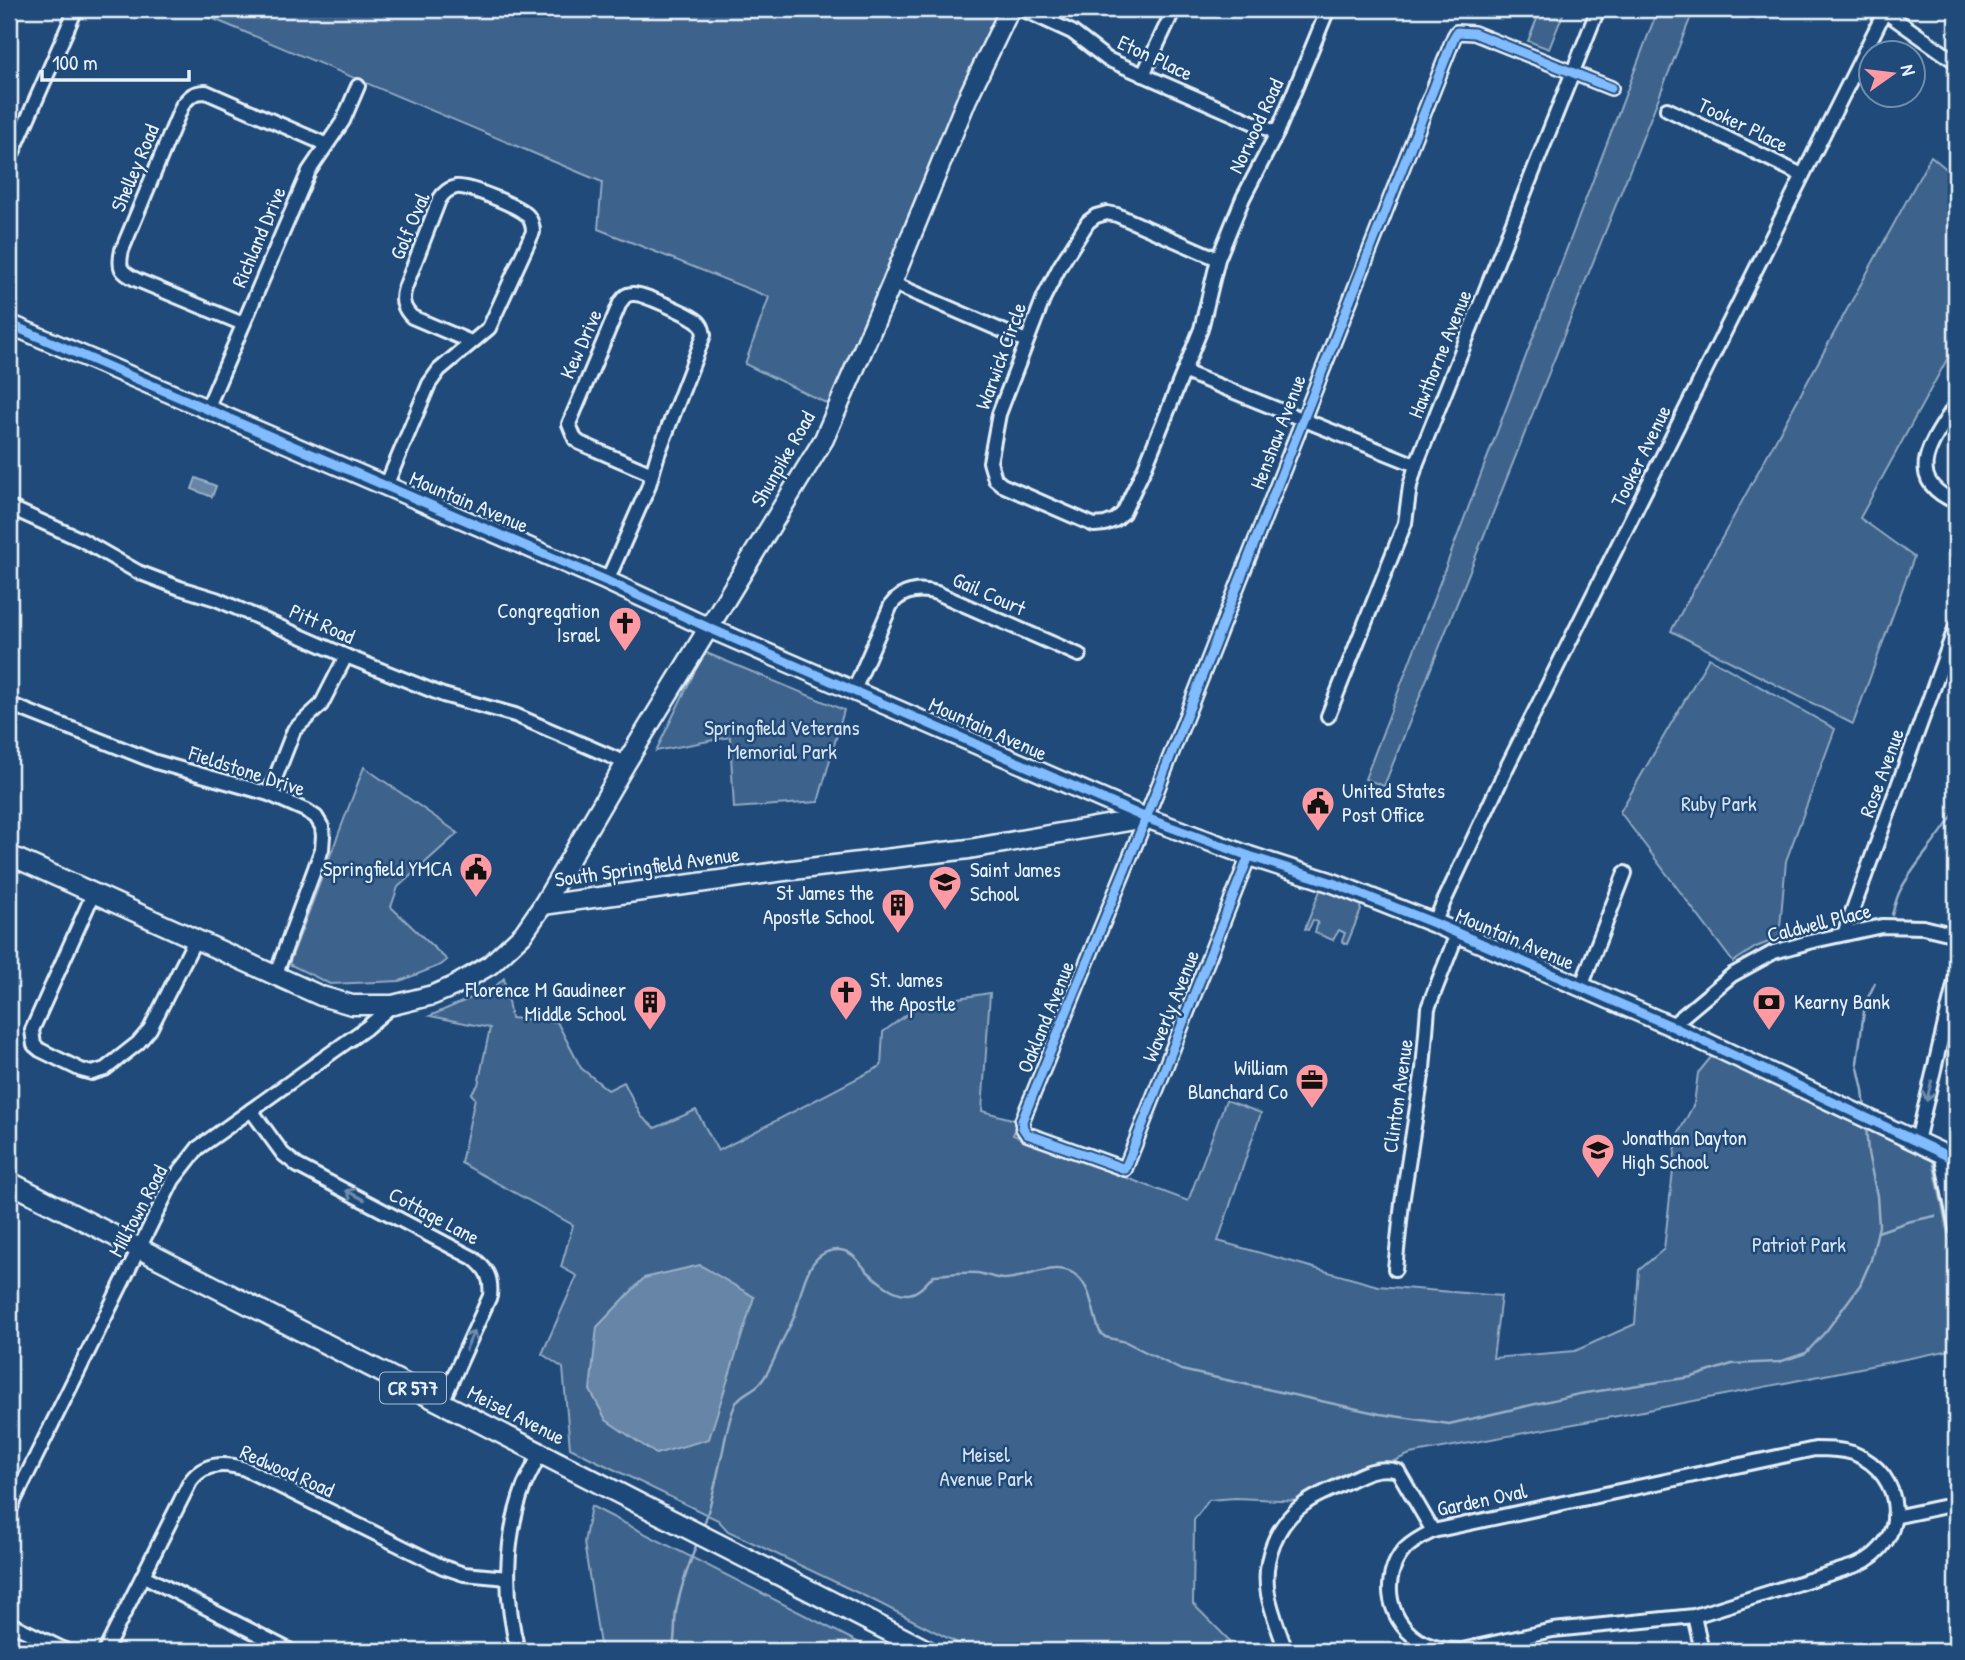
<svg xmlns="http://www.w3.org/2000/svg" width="1965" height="1660" font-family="'Patrick Hand',sans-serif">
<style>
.green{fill:#3c628c;stroke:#92aac2;stroke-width:2}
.water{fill:#6685a7;stroke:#9ab0c7;stroke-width:2}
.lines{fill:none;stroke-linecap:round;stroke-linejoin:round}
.stream{stroke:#9ab0c7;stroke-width:2.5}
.street-casing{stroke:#e8f1f8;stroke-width:18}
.secondary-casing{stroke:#e8f1f8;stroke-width:23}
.primary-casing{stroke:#e8f1f8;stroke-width:24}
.street{stroke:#1f4a7a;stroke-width:12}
.secondary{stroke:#1f4a7a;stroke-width:18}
.primary{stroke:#1f4a7a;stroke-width:19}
.cycleway-casing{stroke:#1f4a7a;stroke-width:13}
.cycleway{stroke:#80bcff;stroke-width:9}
.oneway{stroke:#6f8dac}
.labels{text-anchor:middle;stroke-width:5;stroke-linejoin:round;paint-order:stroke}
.shield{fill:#1f4a7a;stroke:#acbfd2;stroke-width:2}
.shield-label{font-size:19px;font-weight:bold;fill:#e8f1f8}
.street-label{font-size:21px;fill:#e8f1f8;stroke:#1f4a7a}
.poi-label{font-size:21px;fill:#e8f1f8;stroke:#1f4a7a;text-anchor:end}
.park-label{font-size:21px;fill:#d7e3ed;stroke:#1f4a7a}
</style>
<rect width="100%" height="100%" fill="#1f4a7a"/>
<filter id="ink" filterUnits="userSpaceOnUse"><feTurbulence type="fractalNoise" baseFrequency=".0143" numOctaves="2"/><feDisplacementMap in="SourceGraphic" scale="14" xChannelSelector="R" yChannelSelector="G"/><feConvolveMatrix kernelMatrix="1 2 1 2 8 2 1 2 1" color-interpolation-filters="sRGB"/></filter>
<g filter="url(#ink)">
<g class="green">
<polygon points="190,9 1003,9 832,406 745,364 769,297 598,229 602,182"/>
<polygon points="1541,9 1565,9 1549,49 1528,41"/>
<polygon points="1658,9 1694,9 1384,786 1365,779"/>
<polygon points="1931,156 1956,177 1956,343 1860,518 1914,557 1853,724 1671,631"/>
<polygon points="704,652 844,710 818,802 734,808 730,737 656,751"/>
<polygon points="1709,658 1835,729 1786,861 1779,938 1756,947 1733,962 1620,812"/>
<polygon points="364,767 458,833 398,887 391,907 447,960 441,965 400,981 330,984 289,964"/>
<polygon points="1321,888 1362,902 1360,908 1361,910 1347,944 1343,943 1342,941 1345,933 1339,930 1333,940 1315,933 1318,922 1313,920 1308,930 1305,929"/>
<polygon points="504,978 511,1018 557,1022 581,1068 608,1090 624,1082 641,1116 655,1128 696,1110 718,1151 881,1066 883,1032 921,1004 990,993 982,1111 1019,1121 1013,1135 1188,1201 1226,1100 1261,1113 1218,1241 1378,1286 1501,1296 1493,1358 1575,1351 1635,1324 1639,1270 1664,1249 1677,1136 1694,1104 1698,1073 1712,1056 1933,1161 1956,1274 1956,1349 1623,1415 1410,1454 1303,1501 1235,1498 1209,1500 1194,1520 1193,1604 1228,1639 1231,1651 973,1651 875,1601 728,1531 718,1520 570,1448 563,1368 542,1354 577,1276 561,1267 573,1225 461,1163 475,1098 471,1094 478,1085 490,1028 430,1016 494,988"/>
<polygon points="591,1506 875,1651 601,1651 584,1543"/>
</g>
<g class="water">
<polygon points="196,478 216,486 212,497 192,489"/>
<polygon points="700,1265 754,1297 709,1439 656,1454 606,1420 590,1390 597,1327 644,1278"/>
</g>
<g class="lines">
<g class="stream">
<path d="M1892,915C1894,908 1896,900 1899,893C1913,864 1938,841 1954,813"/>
<polyline points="1865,1109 1863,1090 1857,1063 1865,1004 1875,983"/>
<polyline points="1878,1232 1907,1222 1935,1216"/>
<path d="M703,1528C712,1502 717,1476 723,1450C726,1435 729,1417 736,1403C740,1394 753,1391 760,1383C770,1372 774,1359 780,1346C784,1336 790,1327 794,1317C802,1294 805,1250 838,1250C852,1250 859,1262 867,1271C876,1280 894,1295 908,1294C919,1293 927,1282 934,1275C948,1274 963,1272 977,1273C986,1274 995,1279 1004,1279C1027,1279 1058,1258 1078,1277C1092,1289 1093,1316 1100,1332L1105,1337L1126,1342L1181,1370L1380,1414L1449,1424L1579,1394L1692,1377L1732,1364L1779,1362L1806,1353L1827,1330L1860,1285L1871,1260L1879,1226L1877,1196L1868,1153L1866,1126"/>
<path d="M672,1651C676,1638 674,1625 676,1612C680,1587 690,1563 698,1540"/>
</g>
<defs>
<g id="street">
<polyline points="1022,9 1072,32 1107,59 1277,133"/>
<polyline points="1878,9 1891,16 1956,62"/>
<polyline points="1143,75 1174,9"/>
<polyline points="1667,109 1802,175"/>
<polyline points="9,161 76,9"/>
<polyline points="1218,259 1117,215 1107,213 1096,216 1088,222 1060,266 1044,297 999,414 990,462 995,479 1002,485 1094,525 1105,524 1115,520 1123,513 1145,467 1201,329 1218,259 1243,198 1277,133 1328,9"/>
<polyline points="892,283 1026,341"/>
<path d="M243,324L137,280C120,272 118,268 122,250L182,106C189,96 194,92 206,92L325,144"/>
<polyline points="1185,372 1416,465"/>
<path d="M1956,404C1934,440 1900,478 1956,502"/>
<polyline points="207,409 309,171 343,121 358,86"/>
<path d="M386,486L429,384L439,370L489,328L533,232C533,226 532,221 528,216C521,207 468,185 456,187C448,189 443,193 439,200L405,288C401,300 403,308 412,317L471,342"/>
<polyline points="9,507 82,540 138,572 180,588 216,599 346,656 443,695 515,715 626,763"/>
<path d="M607,581L648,488L658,454L704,335C703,329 702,324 696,320C688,314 642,293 633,294C626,294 624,297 620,303L569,424L575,439L580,443L652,474"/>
<path d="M854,690L891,605C902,590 920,588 937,593L1079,655"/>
<polyline points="9,704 156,762 269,794 307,811 316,817 322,827 323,836 322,849 276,974"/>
<polyline points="1328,716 1405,523 1410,486 1416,465 1598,9"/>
<polyline points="269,794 294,730 321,705 346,656"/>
<polyline points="1249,856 1125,1169 1027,1134 1023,1128 1022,1121 1146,818 1454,37 1457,32 1474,33 1611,88"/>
<polyline points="94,892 32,1030 34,1045 40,1050 81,1070 92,1073 105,1069 138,1043 150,1029 196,938"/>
<polyline points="1434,923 1508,765 1886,9"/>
<polyline points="1844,934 1956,626"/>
<polyline points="1581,987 1625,873"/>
<polyline points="1671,1026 1732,975 1774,952 1809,942 1882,926 1923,927 1956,935"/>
<path d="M251,1110L283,1154L298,1166L473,1258C487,1269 492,1278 490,1296L442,1402"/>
<polyline points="1917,1141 1956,977"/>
<polyline points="1941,1153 1956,1228"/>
<polyline points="1395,1269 1402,1203 1423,1069 1428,1008 1457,934"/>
<path d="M1815,1449C1828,1449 1840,1449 1853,1453C1906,1474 1910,1542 1857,1565L1694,1616L1553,1630L1462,1650C1449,1650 1436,1649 1424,1643C1389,1626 1378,1579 1405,1549C1413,1541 1423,1536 1433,1531Z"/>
<polyline points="9,1511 173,1180 198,1148 366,1028 393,1005"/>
<polyline points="1894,1517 1956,1504"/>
<polyline points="144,1576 291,1651"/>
<polyline points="1694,1616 1702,1651"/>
<polyline points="9,1623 67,1651"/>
<path d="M105,1651L190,1482C203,1463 224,1462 245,1469L443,1567L464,1574L508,1578"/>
<path d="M518,1651C504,1597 504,1539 524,1486C529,1475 535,1464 541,1452"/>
<path d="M1286,1651C1280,1633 1272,1614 1268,1594C1262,1560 1276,1524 1304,1504C1314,1496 1326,1492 1338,1486C1359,1476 1374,1465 1398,1471L1433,1531"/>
</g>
<g id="secondary">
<polyline points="9,324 607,581 709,628 1146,818 1249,856 1333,883 1434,923 1671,1026 1956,1160"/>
<polyline points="9,855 321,996 352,1005 393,1005 433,995 454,986 490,965 523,934 543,905 626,763 824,439 892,283 967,99 1010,9"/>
<polyline points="543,905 784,871 969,849 1146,818"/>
</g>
<polyline id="primary" points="9,1182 928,1651"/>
</defs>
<use href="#street" class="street-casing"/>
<use href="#secondary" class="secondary-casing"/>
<use href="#primary" class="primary-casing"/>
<use href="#street" class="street"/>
<use href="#secondary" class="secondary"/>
<use href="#primary" class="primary"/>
<defs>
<g id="cycleway">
<polyline points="9,324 607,581 709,628 1146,818 1249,856 1333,883 1434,923 1671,1026 1956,1160"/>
<polyline points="1249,856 1125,1169 1027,1134 1023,1128 1022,1121 1146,818 1454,37 1457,32 1474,33 1611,88"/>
</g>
</defs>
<use href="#cycleway" class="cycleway-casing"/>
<use href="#cycleway" class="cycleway"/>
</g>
<defs><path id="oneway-shaft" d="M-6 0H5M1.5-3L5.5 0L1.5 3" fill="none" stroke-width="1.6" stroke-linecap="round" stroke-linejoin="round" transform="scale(1.75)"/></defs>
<g class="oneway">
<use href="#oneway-shaft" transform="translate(1929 1091) rotate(104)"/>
<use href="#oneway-shaft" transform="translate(355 1195) rotate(-152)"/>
<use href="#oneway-shaft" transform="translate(470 1340) rotate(-66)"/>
</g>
</g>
<defs>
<symbol id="church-pin" viewBox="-11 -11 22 30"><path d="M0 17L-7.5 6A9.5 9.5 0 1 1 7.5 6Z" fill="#ff9aa2" stroke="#1f4a7a"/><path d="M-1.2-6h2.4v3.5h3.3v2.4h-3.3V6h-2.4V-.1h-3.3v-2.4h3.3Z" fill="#111"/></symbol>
<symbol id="civic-pin" viewBox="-11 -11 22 30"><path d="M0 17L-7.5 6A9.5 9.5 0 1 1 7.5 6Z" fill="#ff9aa2" stroke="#1f4a7a"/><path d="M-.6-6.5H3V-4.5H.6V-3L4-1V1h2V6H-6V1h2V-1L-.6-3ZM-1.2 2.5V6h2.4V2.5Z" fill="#111"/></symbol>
<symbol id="school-pin" viewBox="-11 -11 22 30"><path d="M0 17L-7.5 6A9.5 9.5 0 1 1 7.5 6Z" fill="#ff9aa2" stroke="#1f4a7a"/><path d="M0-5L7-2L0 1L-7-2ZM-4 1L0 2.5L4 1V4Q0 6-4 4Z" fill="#111"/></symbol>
<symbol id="building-pin" viewBox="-11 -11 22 30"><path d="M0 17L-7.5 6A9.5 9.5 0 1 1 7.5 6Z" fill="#ff9aa2" stroke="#1f4a7a"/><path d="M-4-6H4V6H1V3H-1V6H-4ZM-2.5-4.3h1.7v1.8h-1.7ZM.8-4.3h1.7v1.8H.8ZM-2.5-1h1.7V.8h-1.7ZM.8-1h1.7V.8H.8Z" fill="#111"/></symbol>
<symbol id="bank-pin" viewBox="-11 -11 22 30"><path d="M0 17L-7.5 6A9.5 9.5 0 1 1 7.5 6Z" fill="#ff9aa2" stroke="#1f4a7a"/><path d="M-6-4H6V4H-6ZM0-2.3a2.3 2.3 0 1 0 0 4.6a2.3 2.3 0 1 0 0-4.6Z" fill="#111"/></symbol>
<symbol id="office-pin" viewBox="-11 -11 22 30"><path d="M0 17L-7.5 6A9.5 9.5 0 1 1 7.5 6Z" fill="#ff9aa2" stroke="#1f4a7a"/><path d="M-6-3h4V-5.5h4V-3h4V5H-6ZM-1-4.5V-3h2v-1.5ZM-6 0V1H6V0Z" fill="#111"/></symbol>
</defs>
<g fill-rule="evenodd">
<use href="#church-pin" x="606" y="604" width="38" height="52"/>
<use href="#civic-pin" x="1299" y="784" width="38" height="52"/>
<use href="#civic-pin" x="457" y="850" width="38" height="52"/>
<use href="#school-pin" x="926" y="863" width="38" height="52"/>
<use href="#building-pin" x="879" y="886" width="38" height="52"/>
<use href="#church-pin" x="827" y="973" width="38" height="52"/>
<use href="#building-pin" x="631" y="983" width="38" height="52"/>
<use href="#bank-pin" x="1750" y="983" width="38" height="52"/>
<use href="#office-pin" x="1293" y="1061" width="38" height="52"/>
<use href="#school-pin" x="1579" y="1131" width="38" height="52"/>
</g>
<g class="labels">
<rect class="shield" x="380" y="1372.5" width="66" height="31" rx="5"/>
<g class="shield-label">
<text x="413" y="1395">CR 577</text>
</g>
<g class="street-label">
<text transform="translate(1155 58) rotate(25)" y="7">Eton Place</text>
<text transform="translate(1743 125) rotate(26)" y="7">Tooker Place</text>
<text transform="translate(1256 126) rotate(-65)" y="7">Norwood Road</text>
<text transform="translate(135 168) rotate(-67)" y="7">Shelley Road</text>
<text transform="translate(410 226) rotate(-67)" y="7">Golf Oval</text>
<text transform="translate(259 237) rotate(-67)" y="7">Richland Drive</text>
<text transform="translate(581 344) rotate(-66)" y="7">Kew Drive</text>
<text transform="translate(1440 354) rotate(-68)" y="7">Hawthorne Avenue</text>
<text transform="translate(1001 356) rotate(-70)" y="7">Warwick Circle</text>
<text transform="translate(1278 432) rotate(-69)" y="7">Henshaw Avenue</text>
<text transform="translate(1641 456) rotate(-64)" y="7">Tooker Avenue</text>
<text transform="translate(783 459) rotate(-60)" y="7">Shunpike Road</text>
<text transform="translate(469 502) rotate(23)" y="7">Mountain Avenue</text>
<text transform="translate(989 594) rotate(24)" y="7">Gail Court</text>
<text transform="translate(322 624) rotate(24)" y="7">Pitt Road</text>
<text transform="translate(988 729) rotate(24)" y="7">Mountain Avenue</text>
<text transform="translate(247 771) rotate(18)" y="7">Fieldstone Drive</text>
<text transform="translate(1882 773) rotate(-70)" y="7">Rose Avenue</text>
<text transform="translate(647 867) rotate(-8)" y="7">South Springfield Avenue</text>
<text transform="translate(1819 923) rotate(-14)" y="7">Caldwell Place</text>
<text transform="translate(1515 939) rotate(23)" y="7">Mountain Avenue</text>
<text transform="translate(1171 1006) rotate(-68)" y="7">Waverly Avenue</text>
<text transform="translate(1046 1017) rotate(-68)" y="7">Oakland Avenue</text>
<text transform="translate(1398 1096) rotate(-82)" y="7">Clinton Avenue</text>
<text transform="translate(138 1211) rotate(-62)" y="7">Milltown Road</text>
<text transform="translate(434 1216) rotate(28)" y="7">Cottage Lane</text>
<text transform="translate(516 1415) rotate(27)" y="7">Meisel Avenue</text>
<text transform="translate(287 1471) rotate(24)" y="7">Redwood Road</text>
<text transform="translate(1482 1500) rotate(-12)" y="7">Garden Oval</text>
</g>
<g class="poi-label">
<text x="600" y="618">Congregation<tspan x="600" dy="24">Israel</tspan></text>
<text x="1342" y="798" text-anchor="start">United States<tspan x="1342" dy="24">Post Office</tspan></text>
<text x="452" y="876">Springfield YMCA</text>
<text x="970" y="877" text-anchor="start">Saint James<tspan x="970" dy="24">School</tspan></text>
<text x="874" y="900">St James the<tspan x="874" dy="24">Apostle School</tspan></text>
<text x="870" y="987" text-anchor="start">St. James<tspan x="870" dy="24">the Apostle</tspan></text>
<text x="626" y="997">Florence M Gaudineer<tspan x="626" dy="24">Middle School</tspan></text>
<text x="1794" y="1009" text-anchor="start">Kearny Bank</text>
<text x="1288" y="1075">William<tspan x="1288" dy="24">Blanchard Co</tspan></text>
<text x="1622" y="1145" text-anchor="start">Jonathan Dayton<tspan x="1622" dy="24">High School</tspan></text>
</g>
<g class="park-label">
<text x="782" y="735">Springfield Veterans<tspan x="782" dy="24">Memorial Park</tspan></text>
<text x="1719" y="811">Ruby Park</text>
<text x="1799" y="1252">Patriot Park</text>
<text x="986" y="1462">Meisel<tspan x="986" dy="24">Avenue Park</tspan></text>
</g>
</g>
<rect width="1965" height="1660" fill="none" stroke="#1f4a7a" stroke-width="35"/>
<rect x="18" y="18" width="1930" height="1625" fill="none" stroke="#e8f1f8" stroke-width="2.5" filter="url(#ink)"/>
<g transform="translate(1892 74) rotate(76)"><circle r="33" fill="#1f4a7a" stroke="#6f8dac" stroke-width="2"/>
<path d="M0-5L12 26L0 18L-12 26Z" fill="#ff9aa2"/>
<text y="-10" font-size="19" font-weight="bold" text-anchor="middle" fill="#e8f1f8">N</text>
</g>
<path d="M42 70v10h147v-10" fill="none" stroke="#e8f1f8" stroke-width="3.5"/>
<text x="52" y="70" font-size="21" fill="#e8f1f8" stroke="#1f4a7a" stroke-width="5" paint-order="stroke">100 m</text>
</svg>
